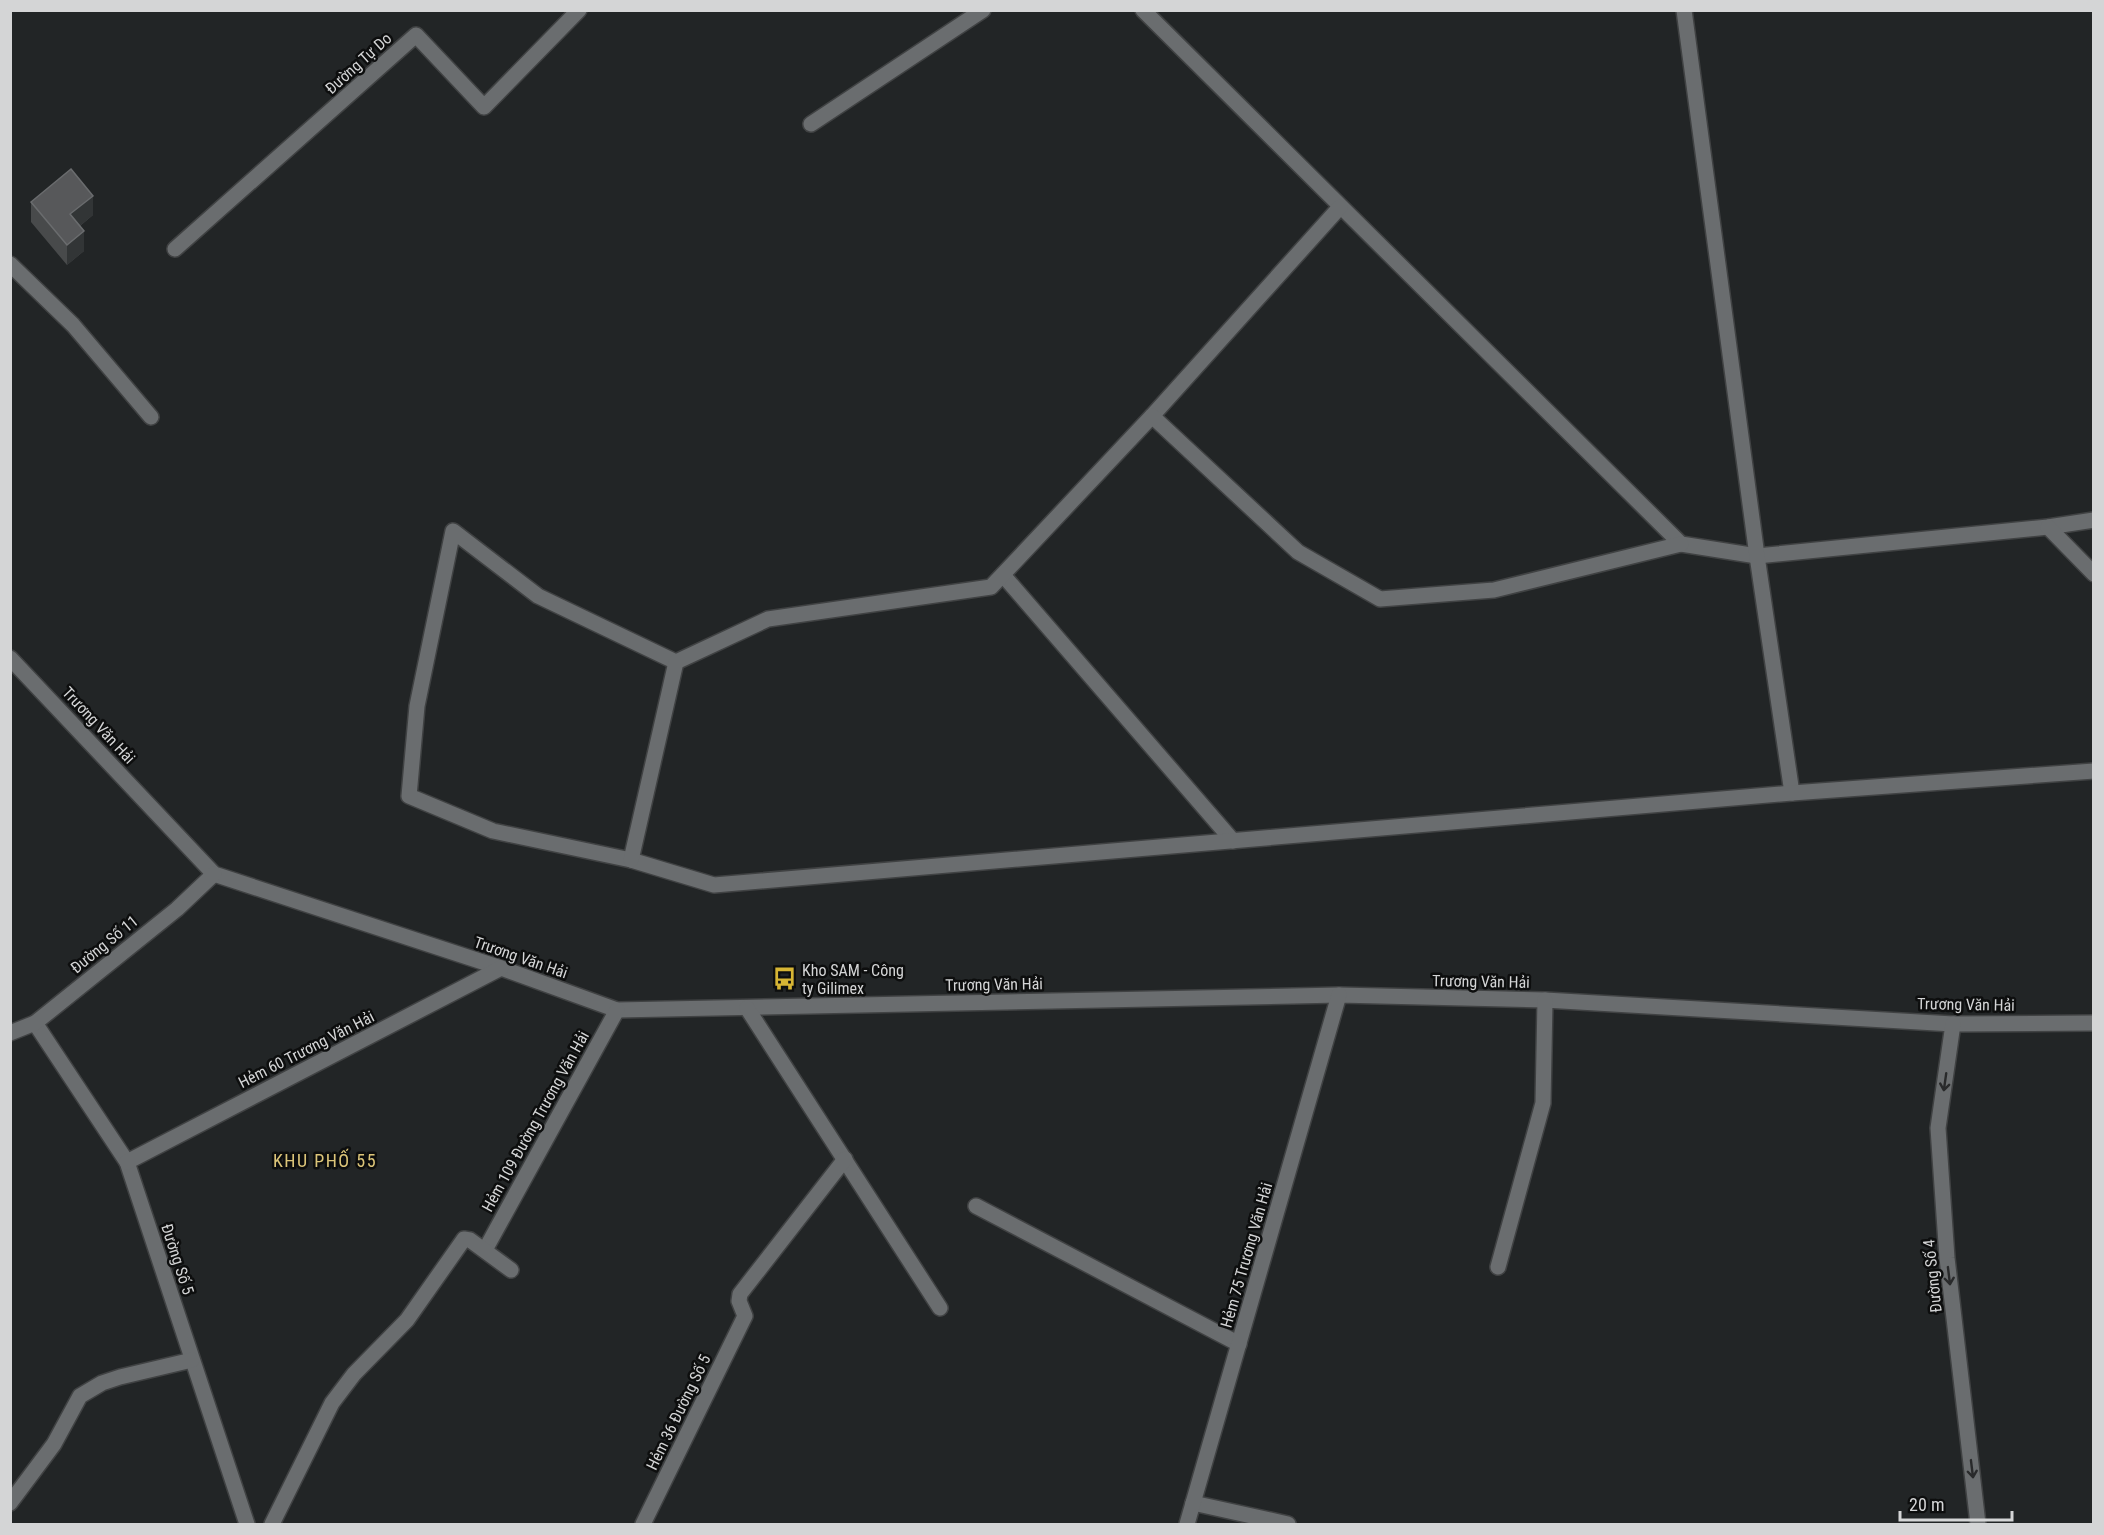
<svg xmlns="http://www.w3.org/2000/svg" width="2104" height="1535" font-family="'Roboto Condensed',sans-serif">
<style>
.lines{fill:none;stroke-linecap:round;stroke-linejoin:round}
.minor-casing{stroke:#404243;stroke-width:18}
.minor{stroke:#6a6d6f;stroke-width:15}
.wall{fill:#484a4b}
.shaded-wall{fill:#323536}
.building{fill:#57585a;stroke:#6a6c6e;stroke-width:1.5}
.oneway{stroke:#292a2b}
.labels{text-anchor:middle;stroke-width:5;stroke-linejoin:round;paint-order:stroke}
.street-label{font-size:16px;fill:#d4d5d6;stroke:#0d0e0e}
.poi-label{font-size:16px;fill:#d4d5d6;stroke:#0d0e0e;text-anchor:start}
.neighbourhood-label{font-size:18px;letter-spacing:1.5px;fill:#dcc579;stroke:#0d0e0e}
</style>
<rect width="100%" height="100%" fill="#222526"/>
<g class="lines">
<defs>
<g id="minor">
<polyline points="1143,10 1681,544 1757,556 2048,527 2094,520"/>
<polyline points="1684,10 1757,556 1792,793"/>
<polyline points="811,124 983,10"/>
<polyline points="175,249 416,35 484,107 579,10"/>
<polyline points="10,264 73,325 151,417"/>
<polyline points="1152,416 1340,207"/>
<polyline points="2048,527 2094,574"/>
<polyline points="1003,575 1233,841"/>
<polyline points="10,658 214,874 501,968 617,1010 1339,995 1545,1000 1953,1024 2094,1023"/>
<polyline points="676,662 538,596 453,531 417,706 409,796 493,831 631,860 714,885 1792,793 2094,771"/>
<polyline points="631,860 676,662 768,619 991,587 1152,416 1298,552 1380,599 1494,590 1681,544"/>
<polyline points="747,1008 940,1308"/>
<polyline points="35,1023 127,1162 247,1524"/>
<polyline points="1953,1024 1938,1128 1947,1258 1978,1524"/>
<polyline points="10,1033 35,1023 177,909 214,874"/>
<polyline points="127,1162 501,968"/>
<polyline points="976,1206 1239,1344"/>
<polyline points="485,1250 617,1010"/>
<polyline points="1498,1267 1543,1103 1545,1000"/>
<polyline points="10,1503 54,1444 80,1396 102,1383 120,1377 192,1360"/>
<polyline points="1193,1503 1288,1524"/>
<polyline points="272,1524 332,1403 354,1374 407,1320 464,1239 470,1240 511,1270"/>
<polyline points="643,1524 745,1316 739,1301 740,1294 845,1159"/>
<polyline points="1187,1524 1339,995"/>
</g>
</defs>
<use href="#minor" class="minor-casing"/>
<use href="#minor" class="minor"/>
</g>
<polygon class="wall" points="31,202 93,215 80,226 84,251 67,265 31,222"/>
<g class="shaded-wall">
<polygon points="93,196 93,215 70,234 70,214"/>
<polygon points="84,231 84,251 67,265 67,245"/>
</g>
<polygon class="building" points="71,169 93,196 70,214 84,231 67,245 31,202"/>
<defs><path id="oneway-shaft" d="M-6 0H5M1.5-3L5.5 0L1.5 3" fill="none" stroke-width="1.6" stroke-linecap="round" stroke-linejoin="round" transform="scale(1.5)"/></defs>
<g class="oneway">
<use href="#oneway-shaft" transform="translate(1945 1082) rotate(98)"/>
<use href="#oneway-shaft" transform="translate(1949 1276) rotate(83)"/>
<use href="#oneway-shaft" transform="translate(1972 1469) rotate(83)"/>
</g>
<defs>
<symbol id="bus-bare" viewBox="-9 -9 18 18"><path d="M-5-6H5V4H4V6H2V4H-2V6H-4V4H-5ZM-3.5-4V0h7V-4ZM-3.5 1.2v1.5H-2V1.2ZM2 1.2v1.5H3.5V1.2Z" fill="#d6b534" stroke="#0d0e0e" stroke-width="2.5" paint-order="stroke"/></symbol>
</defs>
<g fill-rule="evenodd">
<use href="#bus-bare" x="768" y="962" width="33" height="33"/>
</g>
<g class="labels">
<g class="street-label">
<text transform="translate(358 63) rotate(-42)" y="6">Đường Tự Do</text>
<text transform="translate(99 725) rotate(47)" y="6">Trương Văn Hải</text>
<text transform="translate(104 944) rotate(-39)" y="6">Đường Số 11</text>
<text transform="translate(521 957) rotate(19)" y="6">Trương Văn Hải</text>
<text transform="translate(1481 981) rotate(1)" y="6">Trương Văn Hải</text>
<text transform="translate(994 984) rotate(-1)" y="6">Trương Văn Hải</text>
<text transform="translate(1966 1004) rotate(1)" y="6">Trương Văn Hải</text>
<text transform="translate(306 1049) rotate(-27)" y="6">Hẻm 60 Trương Văn Hải</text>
<text transform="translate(535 1121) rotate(-61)" y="6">Hẻm 109 Đường Trương Văn Hải</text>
<text transform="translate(1246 1255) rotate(-74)" y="6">Hẻm 75 Trương Văn Hải</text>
<text transform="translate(178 1259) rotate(72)" y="6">Đường Số 5</text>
<text transform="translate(1932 1276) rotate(-96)" y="6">Đường Số 4</text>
<text transform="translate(678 1412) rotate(-64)" y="6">Hẻm 36 Đường Số 5</text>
</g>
<g class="poi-label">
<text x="802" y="976">Kho SAM - Công<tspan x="802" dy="18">ty Gilimex</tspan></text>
</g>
<g class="neighbourhood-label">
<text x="325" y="1167">KHU PHỐ 55</text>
</g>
</g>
<rect width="2104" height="1535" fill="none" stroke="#d4d5d6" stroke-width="24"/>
<path d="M1900 1511v9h112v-9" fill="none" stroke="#d4d5d6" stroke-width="3"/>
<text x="1909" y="1511" font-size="18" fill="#d4d5d6" stroke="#0d0e0e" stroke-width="4.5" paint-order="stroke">20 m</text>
</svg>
